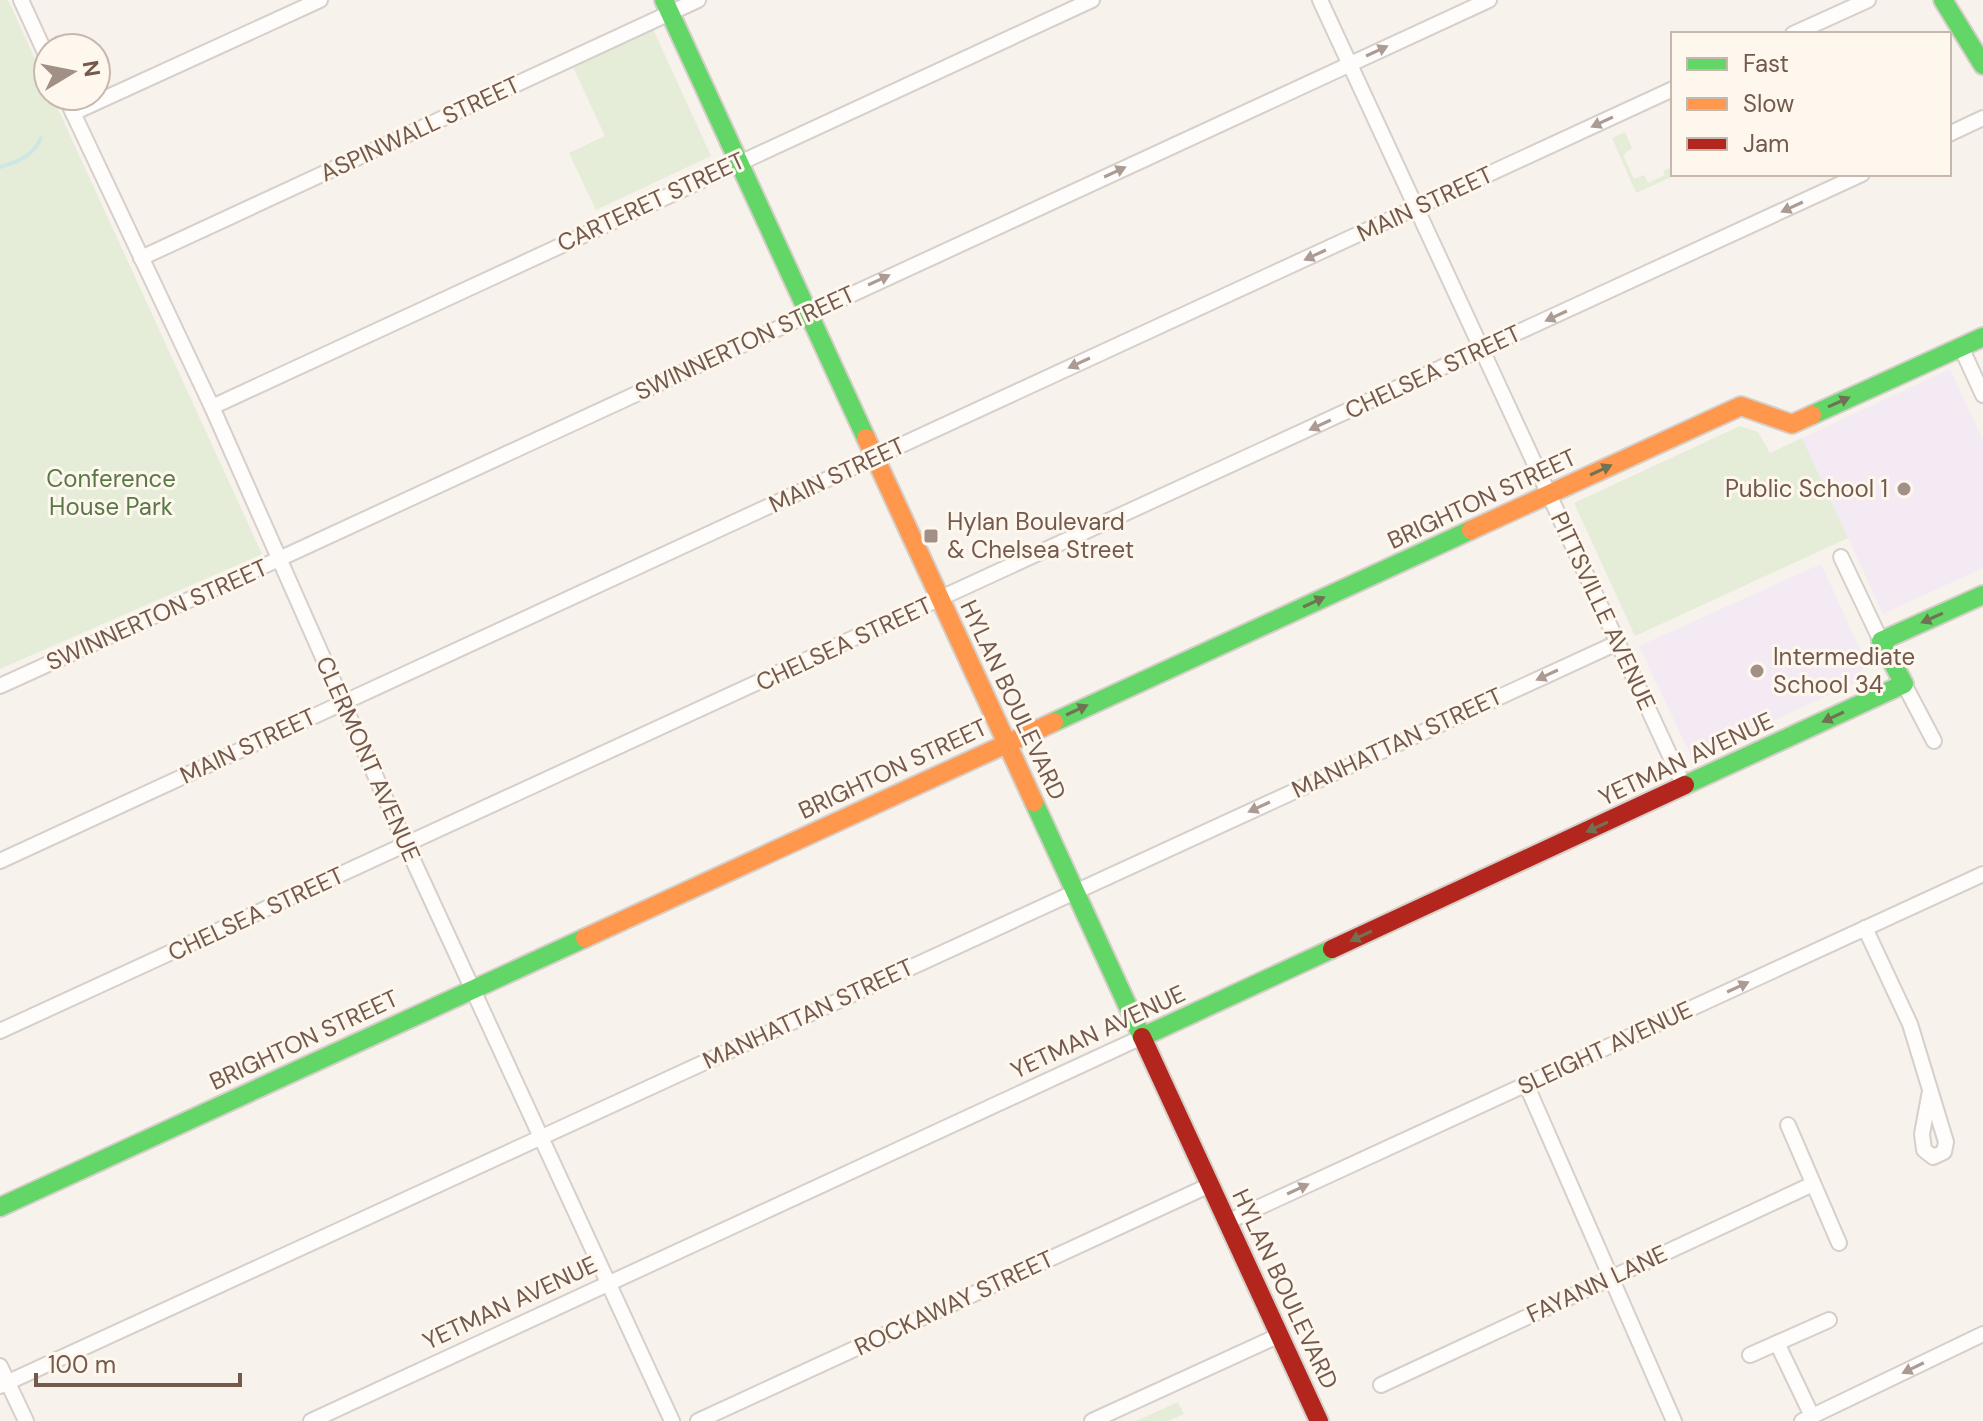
<svg xmlns="http://www.w3.org/2000/svg" width="1983" height="1421" font-family="'DM Sans',sans-serif">
<style>
.education{fill:#f3eaf3}
.green{fill:#e5edd8}
.lines{fill:none;stroke-linecap:round;stroke-linejoin:round}
.stream{stroke:#cee6e6;stroke-width:4}
.street-casing{stroke:#d6cfca;stroke-width:18}
.fast-casing{stroke:#d6cec8;stroke-width:22}
.slow-casing{stroke:#d6cec8;stroke-width:22}
.jam-casing{stroke:#d6cec8;stroke-width:22}
.street{stroke:#fefdfc;stroke-width:14}
.fast{stroke:#63d668;stroke-width:18}
.slow{stroke:#ff974d;stroke-width:18}
.jam{stroke:#b3261e;stroke-width:18}
.oneway{fill:#ab9b93}
.oneway2{fill:#717252}
.poi-dot{fill:#a28f85;stroke:#fef7ee;stroke-width:3}
.labels{text-anchor:middle;stroke-width:6;stroke-linejoin:round;paint-order:stroke}
.street-label{font-size:24px;fill:#74594d;stroke:#fef7ee}
.park-label{font-size:24px;fill:#587945;stroke:#fef7ee}
.poi-label{font-size:24px;fill:#74594d;stroke:#fef7ee;text-anchor:start}
</style>
<rect width="100%" height="100%" fill="#f7f2ec"/>
<g class="education">
<polygon points="1950,369 1983,440 1983,568 1883,614 1802,438"/>
<polygon points="1821,564 1865,660 1860,681 1692,758 1639,646"/>
</g>
<g class="green">
<polygon points="0,0 8,0 48,87 48,96 52,96 262,554 0,669"/>
<polygon points="653,29 711,156 596,210 569,153 605,136 573,67"/>
<polygon points="1625,132 1632,148 1623,155 1634,179 1644,175 1648,183 1665,175 1663,171 1673,167 1673,174 1678,174 1636,193 1612,138"/>
<polygon points="1740,426 1758,432 1770,453 1802,438 1848,538 1635,636 1574,503"/>
<polygon points="1178,1402 1184,1414 1168,1421 1136,1421"/>
</g>
<g class="lines">
<path class="stream" d="M0,167C18,162 33,156 41,138"/>
<defs>
<g id="street">
<polyline points="21,0 48,59"/>
<polyline points="1320,0 1684,786"/>
<polyline points="1793,34 1868,0"/>
<polyline points="65,96 212,407 406,845 672,1421"/>
<polyline points="73,113 320,0"/>
<polyline points="1949,134 1983,118"/>
<polyline points="141,258 698,0"/>
<polyline points="1961,347 1983,395"/>
<polyline points="212,407 1092,0"/>
<polyline points="1841,557 1881,641"/>
<polyline points="1904,684 1934,741"/>
<polyline points="0,686 279,559 1489,0"/>
<polyline points="0,861 1673,89"/>
<polyline points="1865,928 1910,1024 1946,1142 1944,1152 1933,1157 1924,1150 1922,1134 1930,1091"/>
<polyline points="0,1031 1862,174"/>
<polyline points="1526,1084 1674,1421"/>
<polyline points="1788,1125 1839,1243"/>
<polyline points="1227,1222 1983,874"/>
<polyline points="1777,1343 1812,1416"/>
<polyline points="1750,1355 1829,1320"/>
<polyline points="0,1366 26,1421"/>
<polyline points="1381,1385 1813,1184"/>
<polyline points="0,1386 1617,643"/>
<polyline points="311,1421 1142,1037"/>
<polyline points="698,1421 1210,1185"/>
<polyline points="1092,1421 1280,1335"/>
<polyline points="1802,1421 1983,1334"/>
</g>
<g id="fast">
<polyline points="664,0 866,438"/>
<polyline points="1943,0 1983,65"/>
<polyline points="1812,415 1983,337"/>
<polyline points="1054,722 1471,530"/>
<polyline points="1685,785 1904,684 1881,641 1983,595"/>
<polyline points="1034,802 1142,1037 1332,949"/>
<polyline points="0,1207 585,938"/>
</g>
<g id="slow">
<polyline points="866,438 1034,802"/>
<polyline points="1471,530 1741,406 1792,424 1812,415"/>
<polyline points="585,938 1054,722"/>
</g>
<g id="jam">
<polyline points="1332,949 1685,785"/>
<polyline points="1142,1037 1319,1421"/>
</g>
</defs>
<use href="#street" class="street-casing"/>
<use href="#fast" class="fast-casing"/>
<use href="#slow" class="slow-casing"/>
<use href="#jam" class="jam-casing"/>
<use href="#street" class="street"/>
<use href="#fast" class="fast"/>
<use href="#slow" class="slow"/>
<use href="#jam" class="jam"/>
</g>
<defs><path id="oneway-solid" d="M-6-.8H1V-3.2L6.5 0L1 3.2V.8H-6Z" transform="scale(2)"/></defs>
<g class="oneway">
<use href="#oneway-solid" transform="translate(1377 51) rotate(-25)"/>
<use href="#oneway-solid" transform="translate(1602 122) rotate(155)"/>
<use href="#oneway-solid" transform="translate(1115 172) rotate(-25)"/>
<use href="#oneway-solid" transform="translate(1792 207) rotate(155)"/>
<use href="#oneway-solid" transform="translate(1315 255) rotate(155)"/>
<use href="#oneway-solid" transform="translate(879 280) rotate(-25)"/>
<use href="#oneway-solid" transform="translate(1556 316) rotate(155)"/>
<use href="#oneway-solid" transform="translate(1079 363) rotate(155)"/>
<use href="#oneway-solid" transform="translate(1320 425) rotate(155)"/>
<use href="#oneway-solid" transform="translate(1547 675) rotate(155)"/>
<use href="#oneway-solid" transform="translate(1259 807) rotate(155)"/>
<use href="#oneway-solid" transform="translate(1738 987) rotate(-25)"/>
<use href="#oneway-solid" transform="translate(1298 1189) rotate(-25)"/>
<use href="#oneway-solid" transform="translate(1913 1368) rotate(154)"/>
</g>
<g class="oneway2">
<use href="#oneway-solid" transform="translate(1839 402) rotate(-24)"/>
<use href="#oneway-solid" transform="translate(1601 470) rotate(-25)"/>
<use href="#oneway-solid" transform="translate(1314 602) rotate(-25)"/>
<use href="#oneway-solid" transform="translate(1932 618) rotate(156)"/>
<use href="#oneway-solid" transform="translate(1077 710) rotate(-25)"/>
<use href="#oneway-solid" transform="translate(1833 717) rotate(155)"/>
<use href="#oneway-solid" transform="translate(1597 827) rotate(155)"/>
<use href="#oneway-solid" transform="translate(1361 936) rotate(155)"/>
</g>
<g class="poi-dot">
<circle cx="1904" cy="489" r="8"/>
<rect x="923" y="528" width="16" height="16" rx="4"/>
<circle cx="1757" cy="671" r="8"/>
</g>
<g class="labels">
<g class="street-label">
<text transform="translate(420 129) rotate(-25)" y="8">ASPINWALL STREET</text>
<text transform="translate(651 202) rotate(-25)" y="8">CARTERET STREET</text>
<text transform="translate(1425 204) rotate(-25)" y="8">MAIN STREET</text>
<text transform="translate(745 343) rotate(-25)" y="8">SWINNERTON STREET</text>
<text transform="translate(1433 372) rotate(-25)" y="8">CHELSEA STREET</text>
<text transform="translate(837 475) rotate(-25)" y="8">MAIN STREET</text>
<text transform="translate(1482 499) rotate(-25)" y="8">BRIGHTON STREET</text>
<text transform="translate(1603 611) rotate(65)" y="8">PITTSVILLE AVENUE</text>
<text transform="translate(157 615) rotate(-24)" y="8">SWINNERTON STREET</text>
<text transform="translate(844 644) rotate(-25)" y="8">CHELSEA STREET</text>
<text transform="translate(1013 700) rotate(65)" y="8">HYLAN BOULEVARD</text>
<text transform="translate(1397 743) rotate(-25)" y="8">MANHATTAN STREET</text>
<text transform="translate(248 746) rotate(-25)" y="8">MAIN STREET</text>
<text transform="translate(368 759) rotate(66)" y="8">CLERMONT AVENUE</text>
<text transform="translate(1686 759) rotate(-25)" y="8">YETMAN AVENUE</text>
<text transform="translate(893 769) rotate(-25)" y="8">BRIGHTON STREET</text>
<text transform="translate(256 914) rotate(-25)" y="8">CHELSEA STREET</text>
<text transform="translate(808 1014) rotate(-25)" y="8">MANHATTAN STREET</text>
<text transform="translate(1098 1032) rotate(-25)" y="8">YETMAN AVENUE</text>
<text transform="translate(304 1040) rotate(-25)" y="8">BRIGHTON STREET</text>
<text transform="translate(1605 1048) rotate(-25)" y="8">SLEIGHT AVENUE</text>
<text transform="translate(1597 1284) rotate(-25)" y="8">FAYANN LANE</text>
<text transform="translate(1285 1289) rotate(65)" y="8">HYLAN BOULEVARD</text>
<text transform="translate(510 1303) rotate(-25)" y="8">YETMAN AVENUE</text>
<text transform="translate(954 1303) rotate(-25)" y="8">ROCKAWAY STREET</text>
</g>
<g class="park-label">
<text x="111" y="487">Conference<tspan x="111" dy="28">House Park</tspan></text>
</g>
<g class="poi-label">
<text x="1888" y="497" text-anchor="end">Public School 1</text>
<text x="947" y="530">Hylan Boulevard<tspan x="947" dy="28">&amp; Chelsea Street</tspan></text>
<text x="1773" y="665">Intermediate<tspan x="1773" dy="28">School 34</tspan></text>
</g>
</g>
<rect x="1671" y="32" width="280" height="144" fill="#fef7ee" stroke="#c7b8ae" stroke-width="2"/>
<rect x="1687" y="58" width="40" height="12" fill="#63d668" stroke="#c7b8ae" stroke-width="2"/>
<text x="1743" y="72" font-size="24" fill="#74594d">Fast</text>
<rect x="1687" y="98" width="40" height="12" fill="#ff974d" stroke="#c7b8ae" stroke-width="2"/>
<text x="1743" y="112" font-size="24" fill="#74594d">Slow</text>
<rect x="1687" y="138" width="40" height="12" fill="#b3261e" stroke="#c7b8ae" stroke-width="2"/>
<text x="1743" y="152" font-size="24" fill="#74594d">Jam</text>
<g transform="translate(72 72) rotate(80)"><circle r="38" fill="#fef7ee" stroke="#c7b8ae" stroke-width="2"/>
<path d="M0-6L14 30L0 20L-14 30Z" fill="#a28f85"/>
<text y="-12" font-size="22" font-weight="bold" text-anchor="middle" fill="#74594d">N</text>
</g>
<path d="M36 1373v12h204v-12" fill="none" stroke="#74594d" stroke-width="4"/>
<text x="48" y="1373" font-size="24" fill="#74594d" stroke="#fef7ee" stroke-width="6" paint-order="stroke">100 m</text>
</svg>
